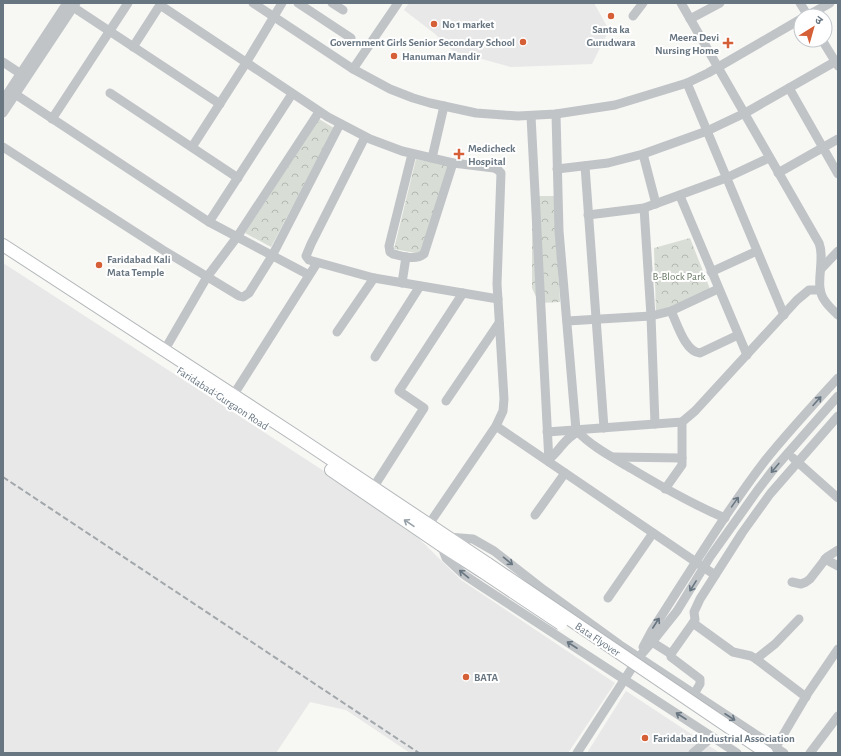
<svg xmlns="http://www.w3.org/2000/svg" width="841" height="756" font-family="'Alegreya Sans','Noto Sans Devanagari',sans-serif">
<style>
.built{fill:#e7e8e7}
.forest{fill:url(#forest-crowns)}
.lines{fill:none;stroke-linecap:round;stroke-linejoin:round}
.major-casing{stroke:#b4b8bb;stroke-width:14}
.minor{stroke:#c0c4c7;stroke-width:9}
.major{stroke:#fff;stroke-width:12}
.rail{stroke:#a2a7ac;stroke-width:2;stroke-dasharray:6 3;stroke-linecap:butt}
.major-bridge-casing{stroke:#b4b8bb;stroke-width:14;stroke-linecap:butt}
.major-bridge{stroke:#fff;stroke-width:12}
.oneway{stroke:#687682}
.oneway2{stroke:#959fa8}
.poi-dot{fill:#d55f36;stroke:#fff;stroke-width:1.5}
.labels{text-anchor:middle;stroke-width:4;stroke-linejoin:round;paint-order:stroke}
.poi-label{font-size:11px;font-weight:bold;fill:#687682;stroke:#fff;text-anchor:start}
.park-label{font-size:11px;fill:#6a7a66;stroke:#fff}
.street-label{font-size:11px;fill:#687682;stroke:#fff}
</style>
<defs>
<pattern id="forest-crowns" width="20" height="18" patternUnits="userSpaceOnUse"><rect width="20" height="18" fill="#d8ddd5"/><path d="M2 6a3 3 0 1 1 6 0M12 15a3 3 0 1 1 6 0" fill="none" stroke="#b3b8b2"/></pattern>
</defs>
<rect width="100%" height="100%" fill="#f7f7f4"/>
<g class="built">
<polygon points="409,3 594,3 609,30 592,64 511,67 453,51 434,33 404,10"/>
<polygon points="3,263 401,521 461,580 615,683 568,753 410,753 346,710 310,702 276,753 3,753"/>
<polygon points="626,691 720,753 587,753"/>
</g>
<g class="forest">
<polygon points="319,119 334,128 271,247 245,233"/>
<polygon points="416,159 449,166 421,254 394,249"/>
<polygon points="532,196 554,196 560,302 539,303 532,288"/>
<polygon points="690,238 710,289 656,313 654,248"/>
</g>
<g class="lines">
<defs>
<g id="major">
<polyline points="3,245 296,436 488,564"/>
<polyline points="331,470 441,545 483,572"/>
</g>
</defs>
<use href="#major" class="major-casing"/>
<g class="minor">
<polyline points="253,3 353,69 390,89 413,98 430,103 476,113 518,116 556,114 615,105 687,83 708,73 801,19"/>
<polyline points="298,3 351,38"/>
<polyline points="332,3 343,10"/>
<path d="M681,3L819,243C826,261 813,286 825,301C828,306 834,311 838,315"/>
<polyline points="800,3 808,16"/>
<polyline points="73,7 220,104"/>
<polyline points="633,16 643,3"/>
<polyline points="807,16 830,3"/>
<polyline points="690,19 720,3"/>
<polyline points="822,40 838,66"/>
<polyline points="133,47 160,5 328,117 370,139 402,151 453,163 494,168 498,170 501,173 497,284 504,399 503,411 496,426 425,530"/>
<polyline points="3,62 21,74"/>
<polyline points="353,69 398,3"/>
<polyline points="687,83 784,315"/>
<polyline points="789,88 838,174"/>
<polyline points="110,93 238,178"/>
<polyline points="15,94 209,222 309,275"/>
<polyline points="3,100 67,3"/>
<polyline points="3,113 76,3"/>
<path d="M556,114L559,231L576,430C592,447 612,457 632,469C662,487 692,504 725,518"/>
<polyline points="531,116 549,462"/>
<polyline points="52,119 128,3"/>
<polyline points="365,137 311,244 306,256 309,260 374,278 498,299"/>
<polyline points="3,147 163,250 239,296 243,297 249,293 272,256 340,124"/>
<polyline points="192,147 246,63 282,3"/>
<path d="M412,154L389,246L390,252L393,254C403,256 415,261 424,254L453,163"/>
<polyline points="643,154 656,204"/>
<polyline points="432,158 444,106"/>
<polyline points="585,166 604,428"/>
<polyline points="557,169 608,163 643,154 707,131 747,112 838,60"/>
<polyline points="778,173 838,139"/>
<polyline points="680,196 747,355"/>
<polyline points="644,208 651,316 655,424"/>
<polyline points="588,215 644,208 726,178 769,158"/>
<polyline points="209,222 292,94"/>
<polyline points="821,269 838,251"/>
<polyline points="711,272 757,251"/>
<polyline points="402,283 406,257"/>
<path d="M671,311C677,323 685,352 700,353L738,335"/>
<polyline points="567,321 651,316 671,311 718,289"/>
<polyline points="337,332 374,278"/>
<polyline points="164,351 207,277 237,237 319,112"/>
<polyline points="375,357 420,286"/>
<polyline points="446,401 499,323"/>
<polyline points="229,402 317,263"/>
<polyline points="496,426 715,575"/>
<polyline points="547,432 682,422 695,411 797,300 809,290 820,290"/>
<polyline points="613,457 682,458"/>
<polyline points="793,458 838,498"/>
<path d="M549,459C560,451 564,438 578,432"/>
<polyline points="373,488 424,408 399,391 463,293"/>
<polyline points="665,489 682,465 682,422"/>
<polyline points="535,515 565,473"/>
<polyline points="448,537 473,539 494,551 544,590 620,645 784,753"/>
<polyline points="441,545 446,558 463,574 481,586 737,753"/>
<polyline points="825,559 838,566"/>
<polyline points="792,582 801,584 806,582 810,579 827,557 838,550"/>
<polyline points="608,598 653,533"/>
<polyline points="693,623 733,652 751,656 756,659 806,697"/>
<polyline points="652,642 671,654"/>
<path d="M643,647L651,632C688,575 723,516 764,462C787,433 813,405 838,378"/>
<polyline points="756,659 775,644 799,619"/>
<polyline points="694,694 700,684 700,679 671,657 671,654 695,620 694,612 700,599 742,533 770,494 838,416"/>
<polyline points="773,752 808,693 838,649"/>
<polyline points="577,753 639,657 657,636 677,611 710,557 757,491 773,470 838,396"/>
<polyline points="693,753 712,737"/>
<polyline points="810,753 838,716"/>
</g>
<use href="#major" class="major"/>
<polyline class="rail" points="3,477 419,753"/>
<defs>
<g id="major-bridge">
<polyline points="488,564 767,753"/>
<polyline points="483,572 561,624"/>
</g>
</defs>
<use href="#major-bridge" class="major-bridge-casing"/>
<use href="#major-bridge" class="major-bridge"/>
</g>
<defs><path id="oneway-shaft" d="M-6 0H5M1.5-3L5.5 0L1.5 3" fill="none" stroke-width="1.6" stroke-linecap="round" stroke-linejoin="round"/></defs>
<g class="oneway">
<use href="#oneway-shaft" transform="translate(817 401) rotate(-48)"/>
<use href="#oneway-shaft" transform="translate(775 468) rotate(130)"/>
<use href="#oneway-shaft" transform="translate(735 502) rotate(-55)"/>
<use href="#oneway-shaft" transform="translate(508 561) rotate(39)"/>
<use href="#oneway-shaft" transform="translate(464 574) rotate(-141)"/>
<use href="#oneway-shaft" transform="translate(693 586) rotate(122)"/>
<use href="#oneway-shaft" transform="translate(656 623) rotate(-57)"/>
<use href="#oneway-shaft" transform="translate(572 645) rotate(-147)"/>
<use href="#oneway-shaft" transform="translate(681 716) rotate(-147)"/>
<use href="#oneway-shaft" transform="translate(730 717) rotate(33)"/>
</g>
<use class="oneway2" href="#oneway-shaft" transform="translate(409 523) rotate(-146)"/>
<g class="poi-dot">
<circle cx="611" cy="16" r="4"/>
<circle cx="434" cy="24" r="4"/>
<circle cx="523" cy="42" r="4"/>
<path d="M726 37h4v4h4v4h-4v4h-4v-4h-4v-4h4z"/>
<circle cx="394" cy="56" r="4"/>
<path d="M457 148h4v4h4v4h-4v4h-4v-4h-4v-4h4z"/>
<circle cx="99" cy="265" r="4"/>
<circle cx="466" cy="677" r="4"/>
<circle cx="645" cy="738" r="4"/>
</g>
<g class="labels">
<g class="poi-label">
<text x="442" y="28">No 1 market</text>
<text x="611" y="33" text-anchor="middle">Santa ka<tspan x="611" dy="13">Gurudwara</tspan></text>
<text x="719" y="41" text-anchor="end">Meera Devi<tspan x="719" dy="13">Nursing Home</tspan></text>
<text x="515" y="46" text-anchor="end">Government Girls Senior Secondary School</text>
<text x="402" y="60">Hanuman Mandir</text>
<text x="468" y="152">Medicheck<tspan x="468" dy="13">Hospital</tspan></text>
<text x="107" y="263">Faridabad Kali<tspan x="107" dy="13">Mata Temple</tspan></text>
<text x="474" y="681">BATA</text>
<text x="653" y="742">Faridabad Industrial Association</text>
</g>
<g class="park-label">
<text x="679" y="280">B-Block Park</text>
</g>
<g class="street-label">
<text transform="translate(223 398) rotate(33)" y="4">Faridabad-Gurgaon Road</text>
<text transform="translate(598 639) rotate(34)" y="4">Bata Flyover</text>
</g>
</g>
<rect width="841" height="756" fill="none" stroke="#687682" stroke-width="8"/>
<g transform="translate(813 28) rotate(37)"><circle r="19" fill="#ffffff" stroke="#c3c8cd"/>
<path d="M0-3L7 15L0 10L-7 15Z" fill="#d55f36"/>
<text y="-6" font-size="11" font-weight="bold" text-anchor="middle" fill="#687682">उ</text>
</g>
</svg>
